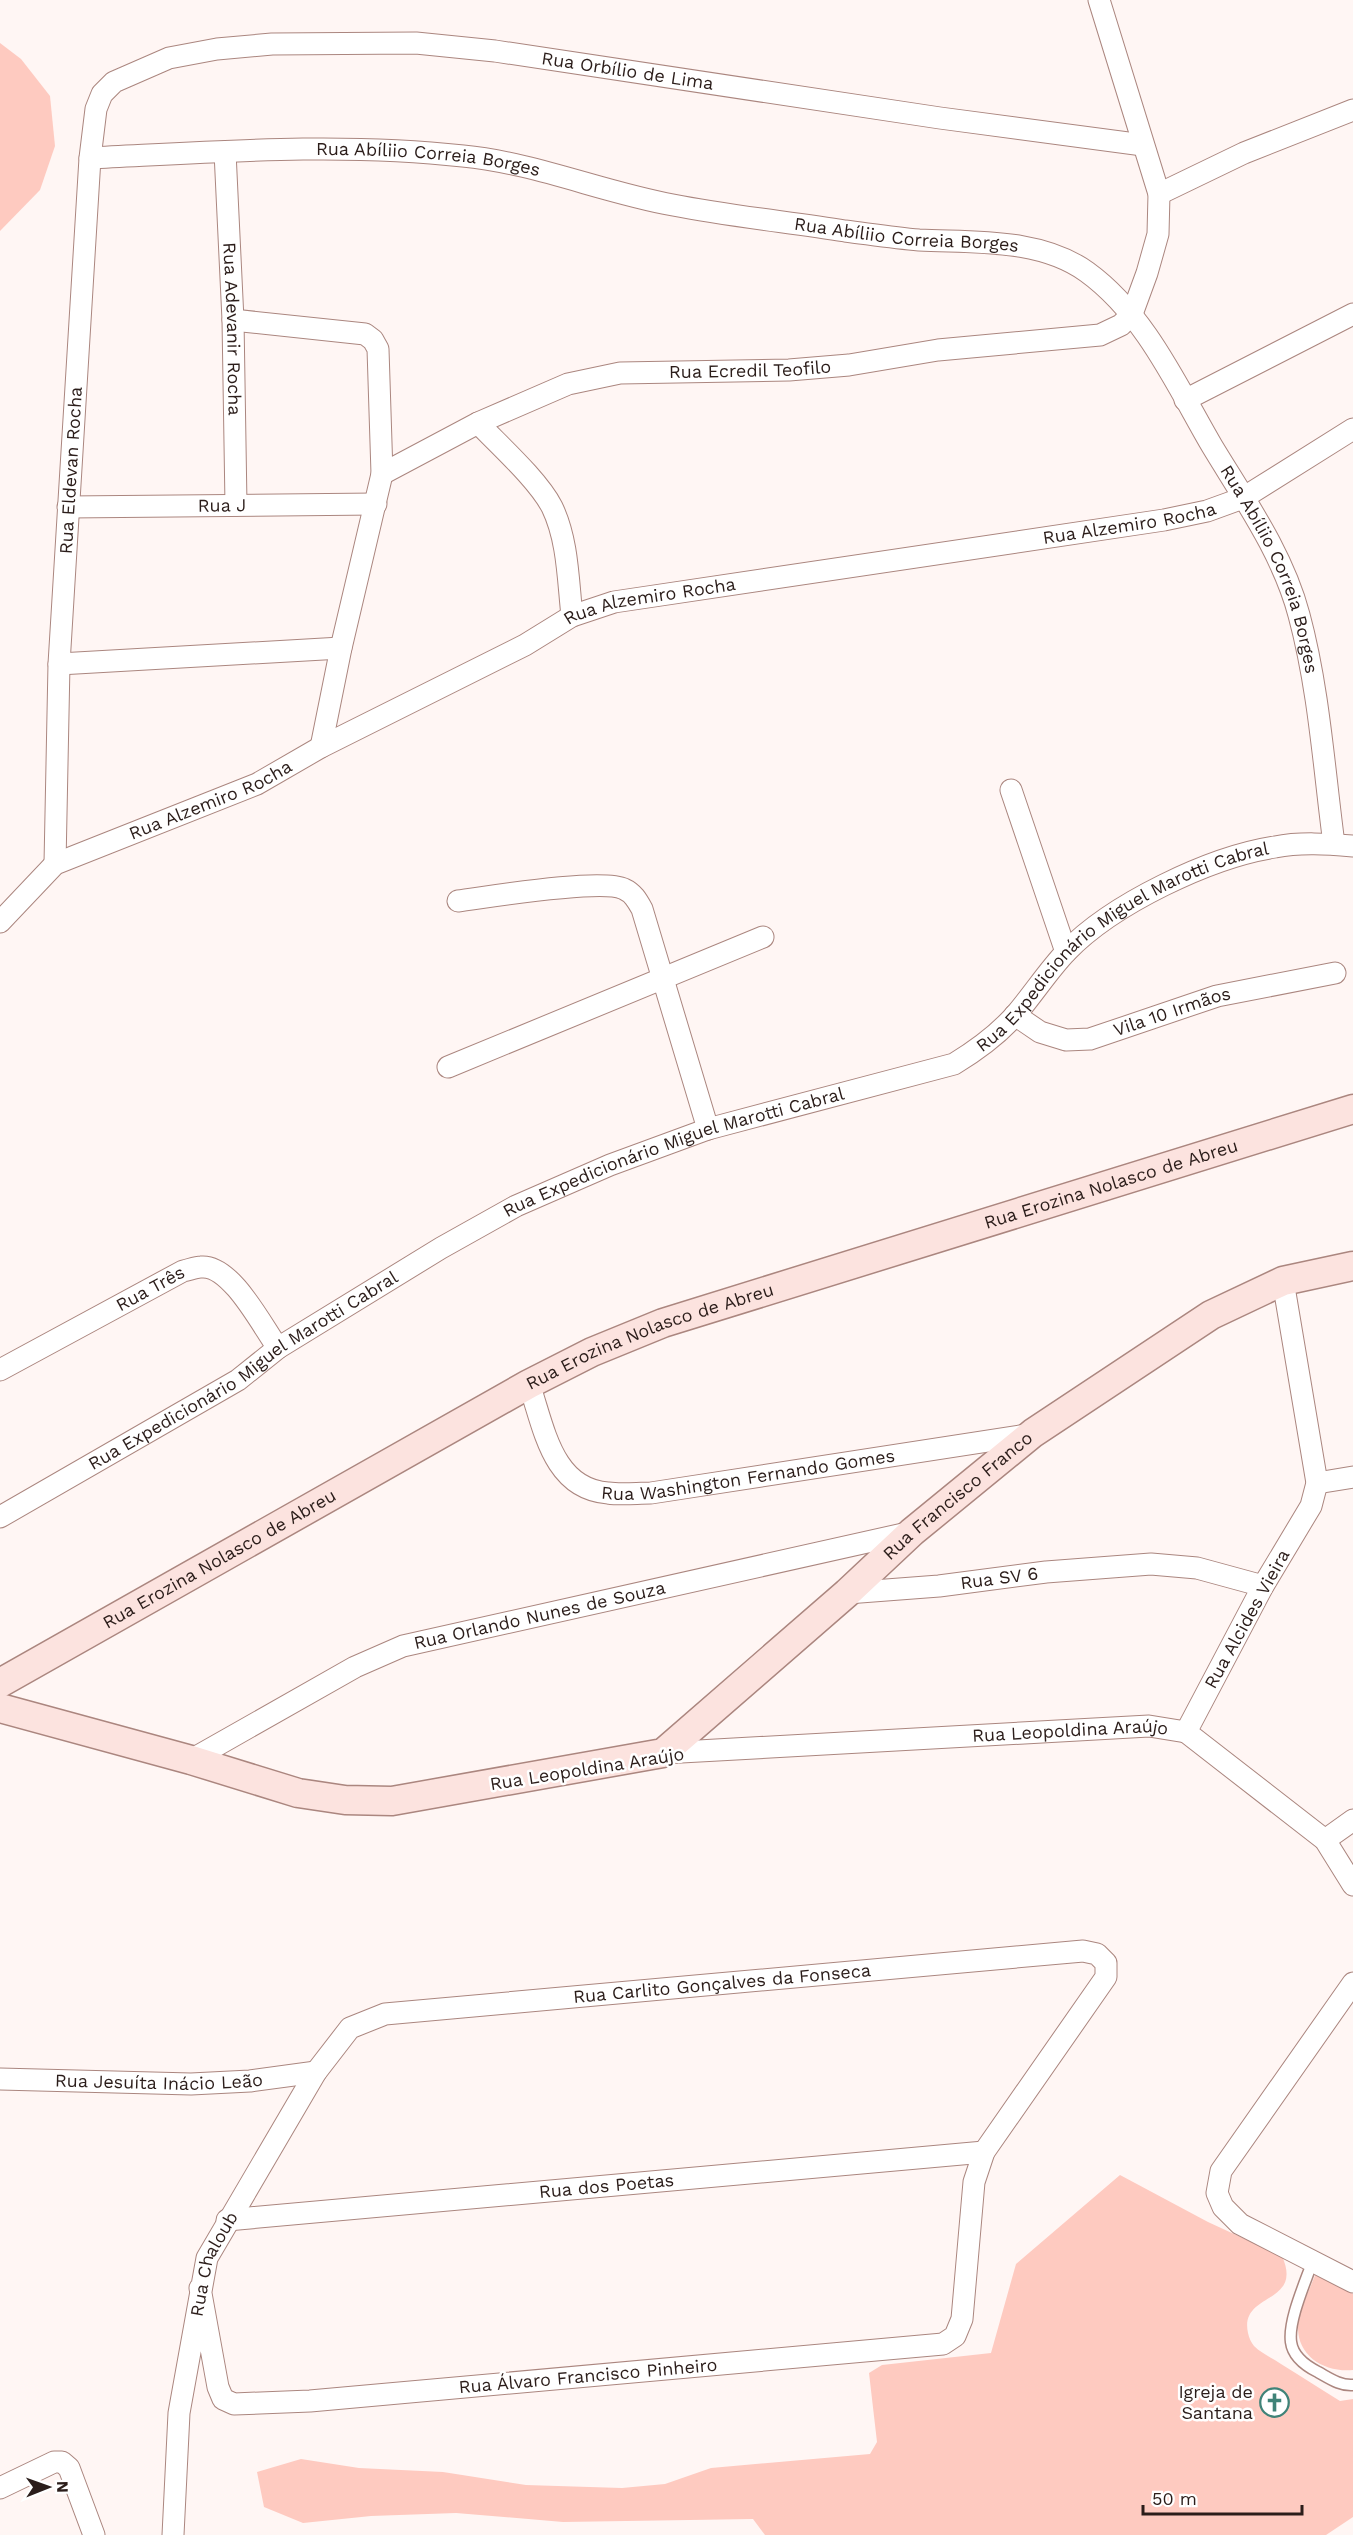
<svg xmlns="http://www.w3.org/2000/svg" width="1353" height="2535" font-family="'Work Sans',sans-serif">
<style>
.green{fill:#fecac0}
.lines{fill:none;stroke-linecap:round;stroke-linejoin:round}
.lane-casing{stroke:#ab867f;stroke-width:13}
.street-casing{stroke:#ab867f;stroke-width:23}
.secondary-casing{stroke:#ab867f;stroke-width:31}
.lane{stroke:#fff;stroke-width:10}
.street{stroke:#fff;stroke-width:21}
.secondary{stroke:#fce3df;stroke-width:28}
.labels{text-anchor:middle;stroke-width:5;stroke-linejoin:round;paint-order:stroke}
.street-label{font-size:18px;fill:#2b1d1a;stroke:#fff}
.poi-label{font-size:18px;fill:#2b1d1a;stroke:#fff;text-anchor:end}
</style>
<rect width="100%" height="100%" fill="#fff6f4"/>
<g class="green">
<polygon points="0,43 21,59 50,96 55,146 40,190 0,231"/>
<path d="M1120,2175L1208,2222L1282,2256C1304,2305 1239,2292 1248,2333C1249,2338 1251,2342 1254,2346C1261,2353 1272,2358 1281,2364C1301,2376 1320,2389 1340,2401L1353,2399V2517L1326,2535H765L753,2519L563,2522L456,2513L371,2516L303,2523L264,2507L257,2472L301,2459L359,2468L443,2472L526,2485L622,2488L665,2484L711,2468L870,2454L877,2442L869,2373L882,2365L991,2353L1016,2264Z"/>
<path d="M1316,2273L1353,2294V2370C1322,2373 1292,2353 1299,2318C1303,2303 1310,2288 1316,2273Z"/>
</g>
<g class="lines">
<defs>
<path id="lane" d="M1313,2260C1306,2281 1288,2320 1291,2342C1293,2357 1306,2366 1318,2372C1329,2378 1340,2386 1353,2385"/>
<g id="street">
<path id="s1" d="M225,152L233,320L236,505"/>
<path id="s2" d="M90,158C214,152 339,142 463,156C535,163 602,192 673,205C729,216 788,222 845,231C869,234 894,238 919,240C975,243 1040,238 1087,272C1145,314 1177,386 1212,446C1244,499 1283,554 1299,615C1319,689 1324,769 1334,844"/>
<polyline points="1159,194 1244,153 1353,110"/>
<polyline points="233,320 365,334 373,340 378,349 382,474 341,648 321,747"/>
<polyline points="1185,400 1353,314"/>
<path d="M478,423C500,446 538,480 552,507C568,540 568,580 572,616"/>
<path id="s3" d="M382,474L478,423L568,384L620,373L789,370L849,365L938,350L1100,335L1121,325L1132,314L1147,273L1158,234L1159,194L1099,0"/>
<path id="s4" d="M68,507L376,504"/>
<polyline points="59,664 341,648"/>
<polyline points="1011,790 1066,952"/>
<path id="s5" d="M55,864L59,664L90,158L96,109L102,94L114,82L169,58L217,49L272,44L416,43L495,51L940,118L1143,145"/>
<path d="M458,901C489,897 601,878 624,889C633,893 637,900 642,909L708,1129"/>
<path id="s6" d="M0,922L55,864L257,784L321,747L525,645L572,616L614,602L1164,520L1207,511L1243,498L1353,429"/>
<path id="s7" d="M1015,1015L1040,1032L1066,1040L1090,1039L1217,996L1335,973"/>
<polyline points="448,1067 763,937"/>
<polyline points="1283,1281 1317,1483 1311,1506 1263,1586 1186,1732 1325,1840 1353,1885"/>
<path id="s8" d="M0,1370L183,1271C189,1270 195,1267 201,1267C231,1264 262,1326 278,1348"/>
<path id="s9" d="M529,1384C544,1427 552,1489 608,1493C622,1495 637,1493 651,1493L1033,1434"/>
<polyline points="1317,1483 1353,1477"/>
<path id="s10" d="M0,1517L238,1380L278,1348L441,1248L516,1206L610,1165L708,1129L954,1064C977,1050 999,1034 1017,1013C1034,993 1048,971 1066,952C1112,904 1210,857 1275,847C1300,842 1328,844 1353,846"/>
<path id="s11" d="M847,1593L939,1586L1046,1572L1151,1564L1197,1568L1263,1586"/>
<path id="s12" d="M663,1753L1149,1726L1186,1732"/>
<path id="s13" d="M191,1760L355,1667L403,1646L912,1532"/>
<polyline points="1325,1840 1353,1820"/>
<polyline points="1353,1983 1221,2171 1217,2193 1223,2207 1240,2224 1353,2282"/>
<path id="s14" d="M0,2079L191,2084L250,2081L316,2072"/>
<path id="s15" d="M227,2220L984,2152"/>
<polyline points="0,2488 54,2462 62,2462 69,2468 94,2535"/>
<path id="s16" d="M173,2535L179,2413L207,2258L316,2072L350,2028L385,2014L1083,1951L1097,1954L1106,1963V1977L984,2152L974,2182L962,2319L955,2336L943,2344L310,2401L234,2404L223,2399L218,2387L200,2288"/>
</g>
<g id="secondary">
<path id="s17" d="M0,1683L529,1384L592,1352L663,1323L1353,1109"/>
<path id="s18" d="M0,1708L191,1760L298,1793L345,1800L392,1801L663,1753L847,1593L912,1532L1033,1433L1211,1315L1283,1281L1353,1266"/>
</g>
</defs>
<use href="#lane" class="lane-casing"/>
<use href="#street" class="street-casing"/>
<use href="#secondary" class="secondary-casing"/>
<use href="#lane" class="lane"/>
<use href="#street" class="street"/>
<use href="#secondary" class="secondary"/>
</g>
<defs>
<symbol id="church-ring" viewBox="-11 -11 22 22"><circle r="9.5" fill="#fff" stroke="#3f8378" stroke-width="1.5"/><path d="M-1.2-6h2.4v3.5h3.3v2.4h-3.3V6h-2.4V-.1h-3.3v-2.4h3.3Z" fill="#3f8378"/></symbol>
</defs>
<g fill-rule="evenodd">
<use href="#church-ring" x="1258" y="2386" width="33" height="33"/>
</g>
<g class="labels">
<g class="street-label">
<text dy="6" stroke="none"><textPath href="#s5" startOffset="1311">Rua Orbílio de Lima</textPath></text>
<text dy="6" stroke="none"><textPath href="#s2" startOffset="339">Rua Abíliio Correia Borges</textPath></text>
<text dy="6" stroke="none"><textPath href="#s2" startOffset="825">Rua Abíliio Correia Borges</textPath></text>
<text dy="6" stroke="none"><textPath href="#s1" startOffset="177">Rua Adevanir Rocha</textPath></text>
<text dy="6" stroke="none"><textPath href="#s3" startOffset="390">Rua Ecredil Teofilo</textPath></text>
<text dy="6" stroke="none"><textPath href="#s5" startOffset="394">Rua Eldevan Rocha</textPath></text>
<text dy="6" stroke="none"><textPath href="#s4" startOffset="154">Rua J</textPath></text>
<text dy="6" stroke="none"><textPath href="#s6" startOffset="1220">Rua Alzemiro Rocha</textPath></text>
<text dy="6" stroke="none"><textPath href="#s2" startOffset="1365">Rua Abíliio Correia Borges</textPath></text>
<text dy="6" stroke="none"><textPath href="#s6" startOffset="734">Rua Alzemiro Rocha</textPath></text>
<text dy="6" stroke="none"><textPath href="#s6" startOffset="248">Rua Alzemiro Rocha</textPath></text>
<text dy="6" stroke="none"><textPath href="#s10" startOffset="1274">Rua Expedicionário Miguel Marotti Cabral</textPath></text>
<text dy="6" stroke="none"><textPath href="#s7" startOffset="168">Vila 10 Irmãos</textPath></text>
<text dy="6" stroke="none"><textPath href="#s10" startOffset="770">Rua Expedicionário Miguel Marotti Cabral</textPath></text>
<text dy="6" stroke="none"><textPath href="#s17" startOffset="1224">Rua Erozina Nolasco de Abreu</textPath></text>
<text dy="6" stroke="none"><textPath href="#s8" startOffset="171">Rua Três</textPath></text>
<text dy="6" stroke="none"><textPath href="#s17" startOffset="738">Rua Erozina Nolasco de Abreu</textPath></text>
<text dy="6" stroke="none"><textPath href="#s10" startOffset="284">Rua Expedicionário Miguel Marotti Cabral</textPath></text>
<text dy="6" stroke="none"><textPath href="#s9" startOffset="286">Rua Washington Fernando Gomes</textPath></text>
<text dy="6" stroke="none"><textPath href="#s18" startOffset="1071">Rua Francisco Franco</textPath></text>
<text dy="6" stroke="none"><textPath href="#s17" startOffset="252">Rua Erozina Nolasco de Abreu</textPath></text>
<text dy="6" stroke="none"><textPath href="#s11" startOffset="153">Rua SV 6</textPath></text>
<text dy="6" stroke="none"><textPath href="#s13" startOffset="381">Rua Orlando Nunes de Souza</textPath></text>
<text transform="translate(1247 1619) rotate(-61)" y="6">Rua Alcides Vieira</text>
<text dy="6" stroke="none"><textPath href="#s12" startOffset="408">Rua Leopoldina Araújo</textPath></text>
<text transform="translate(587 1769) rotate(-9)" y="6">Rua Leopoldina Araújo</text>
<text dy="6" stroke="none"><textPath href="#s16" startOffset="927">Rua Carlito Gonçalves da Fonseca</textPath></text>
<text dy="6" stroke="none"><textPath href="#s14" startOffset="159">Rua Jesuíta Inácio Leão</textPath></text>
<text dy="6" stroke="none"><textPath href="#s15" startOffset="381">Rua dos Poetas</textPath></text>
<text dy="6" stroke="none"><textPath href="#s16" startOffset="276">Rua Chaloub</textPath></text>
<text transform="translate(588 2376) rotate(-5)" y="6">Rua Álvaro Francisco Pinheiro</text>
</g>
<g class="poi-label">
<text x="1253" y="2398">Igreja de<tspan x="1253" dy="21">Santana</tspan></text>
</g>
</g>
<g transform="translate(48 2487) rotate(89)" stroke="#ffffff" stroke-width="4.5" paint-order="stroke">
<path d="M0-4.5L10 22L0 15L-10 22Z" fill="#2b1d1a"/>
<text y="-9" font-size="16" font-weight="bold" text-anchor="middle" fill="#2b1d1a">N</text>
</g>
<path d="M1143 2505v9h159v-9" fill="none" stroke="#2b1d1a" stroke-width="3"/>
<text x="1152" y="2505" font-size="18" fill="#2b1d1a" stroke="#ffffff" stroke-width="4.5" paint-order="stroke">50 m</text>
</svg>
